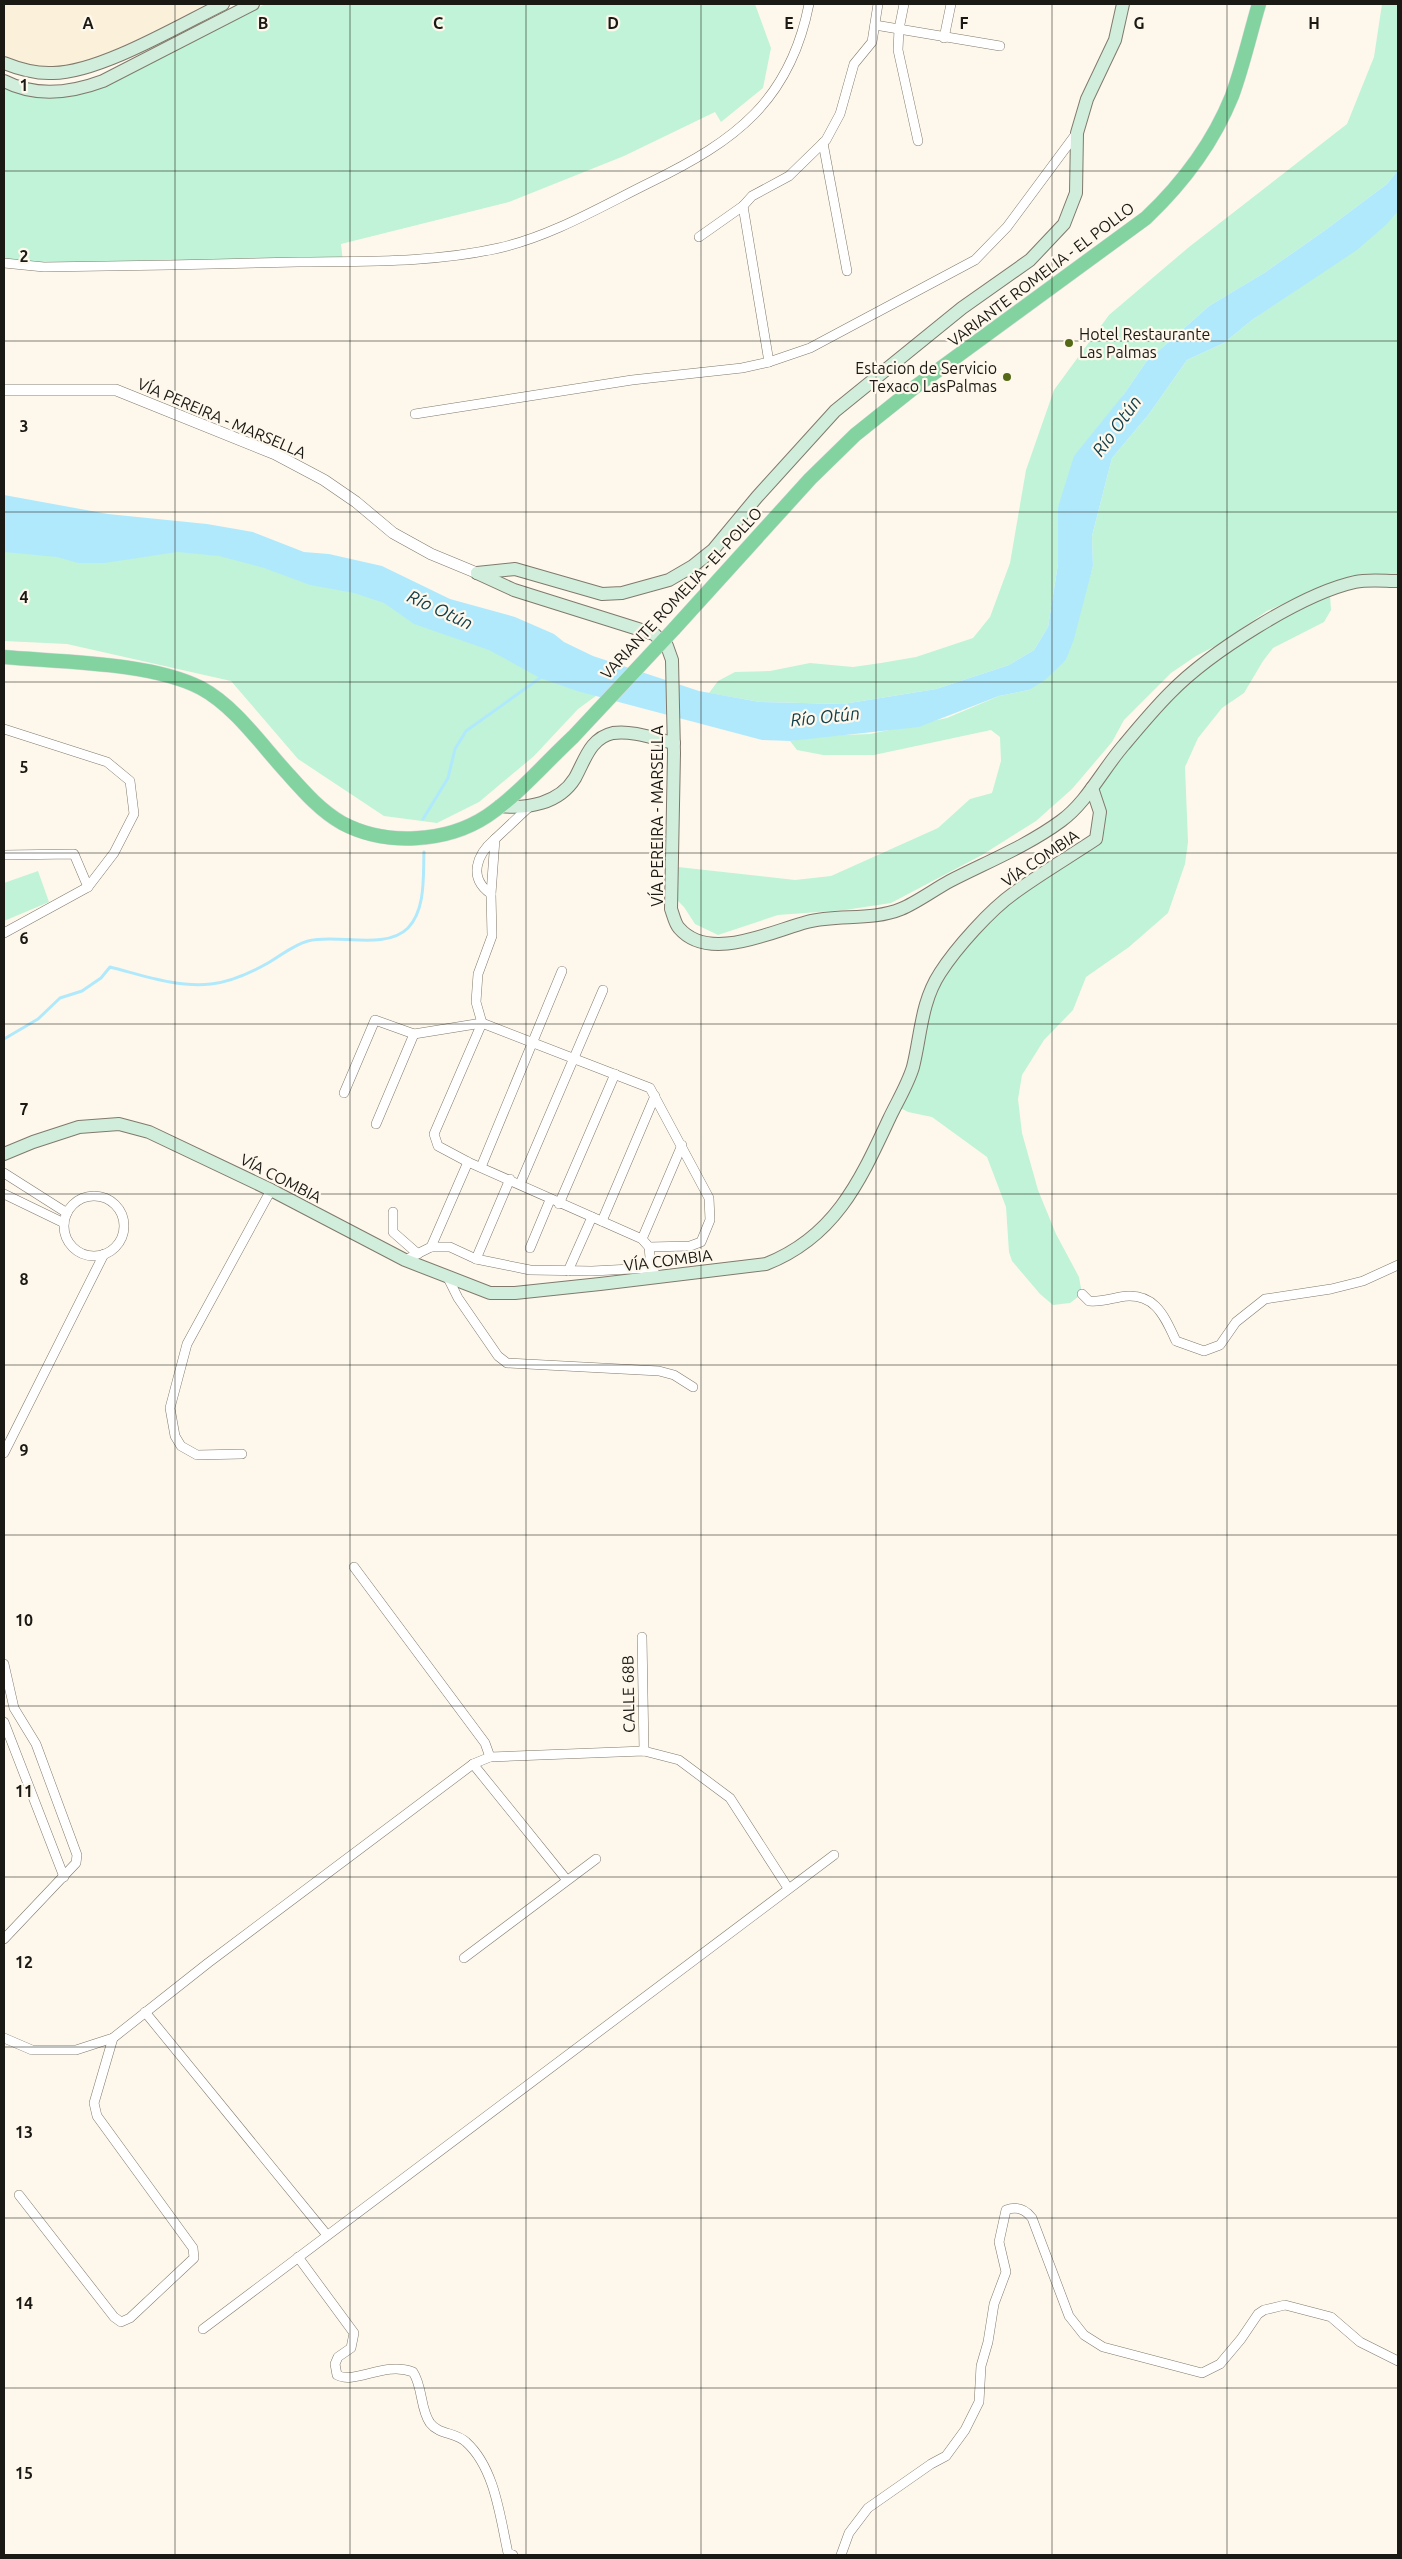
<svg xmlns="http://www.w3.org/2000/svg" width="1402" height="2559" font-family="Ubuntu,sans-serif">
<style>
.built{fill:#fbf0da}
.green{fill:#c0f3d8}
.water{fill:#b1e9fc}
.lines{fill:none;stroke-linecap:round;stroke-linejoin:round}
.stream{stroke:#b1e9fc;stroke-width:3}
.minor-casing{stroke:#80796c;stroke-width:10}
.tertiary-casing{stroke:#80796c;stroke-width:12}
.secondary-casing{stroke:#80796c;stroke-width:14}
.trunk-casing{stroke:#dbdad9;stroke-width:15}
.minor{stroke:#fff;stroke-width:9}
.tertiary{stroke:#fff;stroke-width:11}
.secondary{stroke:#d0eedb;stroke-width:12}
.trunk{stroke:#82d3a0;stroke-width:14}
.trunk-bridge-casing{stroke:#dbdad9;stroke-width:15;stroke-linecap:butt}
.trunk-bridge{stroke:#82d3a0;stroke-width:14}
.grid{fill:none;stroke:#1b1914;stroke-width:1;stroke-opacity:0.55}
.poi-dot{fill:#546816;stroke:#fef8ec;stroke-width:2}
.labels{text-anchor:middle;stroke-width:4.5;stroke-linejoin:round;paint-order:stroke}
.street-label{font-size:16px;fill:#1b1914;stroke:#fef8ec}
.poi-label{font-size:16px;fill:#1b1914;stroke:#fef8ec;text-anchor:start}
.water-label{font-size:18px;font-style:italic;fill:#12404d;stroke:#fef8ec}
.grid-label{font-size:16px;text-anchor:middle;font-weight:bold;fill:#1b1914;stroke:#fef8ec;stroke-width:4.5;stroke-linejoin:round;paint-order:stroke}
</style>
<rect width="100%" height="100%" fill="#fef8ec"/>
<polygon class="built" points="4,4 207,4 201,14 66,72 4,63"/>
<g class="green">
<polygon points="266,4 755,4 771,48 763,88 721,122 715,112 624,156 509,202 341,244 343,262 4,263 4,88 23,94 58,97"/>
<polygon points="1382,4 1398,4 1398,170 1387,184 1324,231 1264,273 1209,306 1146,362 1124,394 1058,507 1058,564 1048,627 1034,650 1009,665 936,689 843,704 760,702 709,693 718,681 735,672 770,671 810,663 853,667 881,663 916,657 973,638 990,617 1010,563 1026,470 1054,390 1109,315 1189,247 1347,124 1374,57"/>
<polygon points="1398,188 1398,580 1354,575 1325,585 1267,611 1219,644 1196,656 1171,673 1124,720 1112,742 1072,789 1036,821 982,855 891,903 845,910 778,915 718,935 695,924 684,907 675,898 678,867 795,880 831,876 938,828 970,799 992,793 1001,761 1000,737 991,730 874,755 823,755 797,750 790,741 817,736 870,734 947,718 999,696 1029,690 1066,660 1093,566 1092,536 1112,458 1149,414 1187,360 1224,343 1252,320 1296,290"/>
<polygon points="4,536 214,544 345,578 615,682 578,709 534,756 479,802 437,823 384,816 298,759 231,681 67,644 4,641"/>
<polygon points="1330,595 1331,610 1324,622 1273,648 1263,661 1244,693 1222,708 1198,738 1185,767 1188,842 1185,864 1168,913 1129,947 1086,977 1073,1010 1044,1040 1022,1075 1018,1099 1022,1133 1038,1190 1056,1234 1079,1277 1082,1294 1070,1303 1053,1305 1040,1294 1012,1261 1009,1252 1006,1207 987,1157 932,1117 908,1112 895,1105 931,988 1013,894 1096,839 1092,788 1154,710 1261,626"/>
<polygon points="38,871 49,902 4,921 4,883"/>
</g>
<polygon class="water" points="1398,170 1398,211 1387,224 1357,250 1252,320 1224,343 1187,360 1149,414 1112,458 1092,536 1093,566 1074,639 1066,660 1045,680 1029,690 999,696 919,727 790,741 762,740 577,691 540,678 489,650 414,624 384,603 354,593 310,585 264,568 219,556 177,552 105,563 78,563 57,557 4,552 4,495 108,514 207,524 253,532 304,552 329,554 382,566 450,599 515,617 554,634 564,642 593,656 699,691 760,702 843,704 936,689 1009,665 1034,650 1048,627 1058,564 1058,507 1074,456 1124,394 1146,362 1209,306 1264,273 1324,231 1387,184"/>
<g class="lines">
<g class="stream">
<polyline points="423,819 448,778 455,749 466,731 540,678 541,674"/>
<path d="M4,1039L38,1019L60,998L82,991L101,978L110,967C142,975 178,988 211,984C230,982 252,972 268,963C282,955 293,945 308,941C336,933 385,951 408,928C426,909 423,876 424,852"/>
</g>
<defs>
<g id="minor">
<polyline points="904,4 899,29 898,50 918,141"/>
<polyline points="875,25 1000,46"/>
<polyline points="944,38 951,4"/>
<polyline points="823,143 847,271"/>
<polyline points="743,206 769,362"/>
<polyline points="699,237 743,206 752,196 789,176 826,140 840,114 854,64 872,42 878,4"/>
<path d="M4,263L44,267C129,266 213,264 298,262C365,261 433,263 499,248C552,236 602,206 651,182C735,141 790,101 809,4"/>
<polyline points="415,414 632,380 742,368 769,362 810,348 975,260 1007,227 1076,134"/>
<polyline points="4,729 107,762 130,781 134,814 114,853 88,887 4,933"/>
<polyline points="529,807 495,839 491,894 492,936 478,974 476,1002 482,1023 434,1134 438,1146 468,1162 642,1239 649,1247 651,1268"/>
<polyline points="4,855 74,854 88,887"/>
<path d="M491,894C468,878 476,855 495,839"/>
<polyline points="344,1093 375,1020 414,1034 482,1023 650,1088 709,1198 710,1220 701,1242 690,1246 649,1247"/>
<polyline points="376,1124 414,1034"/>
<polyline points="481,1167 562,971"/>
<polyline points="4,1173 67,1213"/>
<polyline points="520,1184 603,990"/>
<polyline points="4,1194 64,1223"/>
<circle cx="94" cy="1226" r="30"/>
<polyline points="559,1204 615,1074"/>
<polyline points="393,1212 393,1232 418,1254"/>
<polyline points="602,1221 655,1096"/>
<polyline points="642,1239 682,1145"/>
<polyline points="431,1247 468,1162"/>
<polyline points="530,1248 550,1200"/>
<polyline points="476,1259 510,1179"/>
<polyline points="405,1260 431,1247 450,1247 476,1259 530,1270 592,1271 651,1268 654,1270"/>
<polyline points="568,1271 592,1217"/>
<polyline points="447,1276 458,1298 498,1356 507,1363 659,1371 674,1375 693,1387"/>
<path d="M1082,1294L1089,1301C1101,1302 1109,1299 1120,1297C1154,1291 1164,1315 1176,1341L1204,1351L1220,1345L1236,1322L1265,1299L1331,1289L1363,1281L1398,1265"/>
<polyline points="4,1453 104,1254"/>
<polyline points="242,1454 197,1455 181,1446 175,1436 170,1408 187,1344 271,1190"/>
<polyline points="354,1567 485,1743 490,1757"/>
<polyline points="642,1637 644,1751"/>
<polyline points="4,1664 14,1708 36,1744 77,1855 76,1863 4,1939"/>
<polyline points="4,1722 64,1877"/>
<polyline points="473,1764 566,1879"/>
<polyline points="464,1958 596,1859"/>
<polyline points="145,2012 327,2235"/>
<polyline points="4,2038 32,2050 76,2050 113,2038 208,1963 473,1764 490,1757 644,1751 679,1760 730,1798 788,1888"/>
<polyline points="19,2195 114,2317 121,2322 130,2318 194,2258 193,2248 97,2116 94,2103 113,2038"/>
<path d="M298,2257L354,2333L351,2348L338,2357L335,2364L337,2375C355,2385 384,2361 413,2372C423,2387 420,2409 430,2423C439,2435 456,2432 466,2442C495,2468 500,2517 508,2553L513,2555"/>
<polyline points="203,2329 834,1855"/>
<path d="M841,2555L849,2533L868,2508L931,2464L946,2456L965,2430L979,2402L981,2366L988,2342L994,2304L1006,2272L999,2242L1006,2210C1017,2206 1025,2209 1032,2218L1069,2316L1084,2335L1103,2347L1202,2373L1220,2364L1241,2339L1258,2314L1264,2310L1285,2305L1331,2317L1360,2342L1398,2361"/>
</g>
<polyline id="tertiary" points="4,390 116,390 275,454 324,480 356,502 393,533 431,554 477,573"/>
<g id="secondary">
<path d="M4,63C19,69 36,74 53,73C99,73 180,25 223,4"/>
<path d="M4,81C35,97 71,93 103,81L253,4"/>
<path d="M477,573L514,590L654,634L667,646L672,660L674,753L671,909C673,914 675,924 679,928C709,963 772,931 807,922C837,914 872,921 901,909C916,903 935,889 950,881C987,862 1027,846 1061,821C1087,802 1103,769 1124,745C1139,727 1154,709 1170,693C1209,653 1301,594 1355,582C1368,579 1385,581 1398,581"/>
<polyline points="477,573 515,569 602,594 622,593 669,580 693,566 713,550 757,497 835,411 962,308 1030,260 1064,224 1076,193 1077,133 1087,99 1115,40 1123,4"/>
<path d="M500,806C527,809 559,804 575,778C585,760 590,738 613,733C632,730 656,739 674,743"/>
<path d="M4,1154L33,1142L79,1127L119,1124L149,1132L271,1190L405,1260L490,1293H515L600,1284L766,1264C835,1237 860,1181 889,1119C897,1102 908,1084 913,1067C921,1035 921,1002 940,973C956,948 990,910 1014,893C1040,874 1069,857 1096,839L1100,812L1092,788"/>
</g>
<g id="trunk">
<path d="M674,629L810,479L855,435L915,387L1146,218C1183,183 1213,143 1232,96C1243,66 1250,34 1259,4"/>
<path d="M4,657C60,662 151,662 201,688C236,707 262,746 289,775C305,793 321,811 342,823C385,846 446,843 487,816C516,797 547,761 573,737"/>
</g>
</defs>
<use href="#minor" class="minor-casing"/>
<use href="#tertiary" class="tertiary-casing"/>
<use href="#secondary" class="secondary-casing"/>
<use href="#trunk" class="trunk-casing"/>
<use href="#minor" class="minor"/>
<use href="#tertiary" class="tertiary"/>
<use href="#secondary" class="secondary"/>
<use href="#trunk" class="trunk"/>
<defs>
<polyline id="trunk-bridge" points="573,737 674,629"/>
</defs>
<use href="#trunk-bridge" class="trunk-bridge-casing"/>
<use href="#trunk-bridge" class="trunk-bridge"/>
</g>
<path class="grid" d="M175,4V2555M350,4V2555M526,4V2555M701,4V2555M876,4V2555M1052,4V2555M1227,4V2555M4,171H1398M4,341H1398M4,512H1398M4,682H1398M4,853H1398M4,1024H1398M4,1194H1398M4,1365H1398M4,1535H1398M4,1706H1398M4,1877H1398M4,2047H1398M4,2218H1398M4,2388H1398"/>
<g class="poi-dot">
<circle cx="1069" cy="343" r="5"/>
<circle cx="1007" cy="377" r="5"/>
</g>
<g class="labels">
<g class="street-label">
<text transform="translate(1041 274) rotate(-37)" y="6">VARIANTE ROMELIA - EL POLLO</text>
<text transform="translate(222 418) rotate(23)" y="6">VÍA PEREIRA - MARSELLA</text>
<text transform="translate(681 593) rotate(-47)" y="6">VARIANTE ROMELIA - EL POLLO</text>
<text transform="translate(657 816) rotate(-90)" y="6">VÍA PEREIRA - MARSELLA</text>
<text transform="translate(1040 858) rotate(-34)" y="6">VÍA COMBIA</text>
<text transform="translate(281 1178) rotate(27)" y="6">VÍA COMBIA</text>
<text transform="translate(668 1260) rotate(-7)" y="6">VÍA COMBIA</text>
<text transform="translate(628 1694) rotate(-91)" y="6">CALLE 68B</text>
</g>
<g class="poi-label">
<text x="1079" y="340">Hotel Restaurante<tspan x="1079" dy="18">Las Palmas</tspan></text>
<text x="997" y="374" text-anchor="end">Estacion de Servicio<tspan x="997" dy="18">Texaco LasPalmas</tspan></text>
</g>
<g class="water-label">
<text transform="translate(1117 426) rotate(-54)" y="6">Río Otún</text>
<text transform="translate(440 610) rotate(25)" y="6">Río Otún</text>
<text transform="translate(825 717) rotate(-6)" y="6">Río Otún</text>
</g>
</g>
<g class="grid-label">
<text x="88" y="29">A</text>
<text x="263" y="29">B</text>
<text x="438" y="29">C</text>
<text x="613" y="29">D</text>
<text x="789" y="29">E</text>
<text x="964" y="29">F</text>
<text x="1139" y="29">G</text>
<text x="1314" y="29">H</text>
<text x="24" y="91">1</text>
<text x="24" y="262">2</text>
<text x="24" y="432">3</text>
<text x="24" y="603">4</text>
<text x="24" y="773">5</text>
<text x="24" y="944">6</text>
<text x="24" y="1115">7</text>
<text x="24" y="1285">8</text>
<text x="24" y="1456">9</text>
<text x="24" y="1626">10</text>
<text x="24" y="1797">11</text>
<text x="24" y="1968">12</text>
<text x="24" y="2138">13</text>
<text x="24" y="2309">14</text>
<text x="24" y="2479">15</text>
</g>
<rect width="1402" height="2559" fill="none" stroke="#1b1914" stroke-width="10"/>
</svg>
